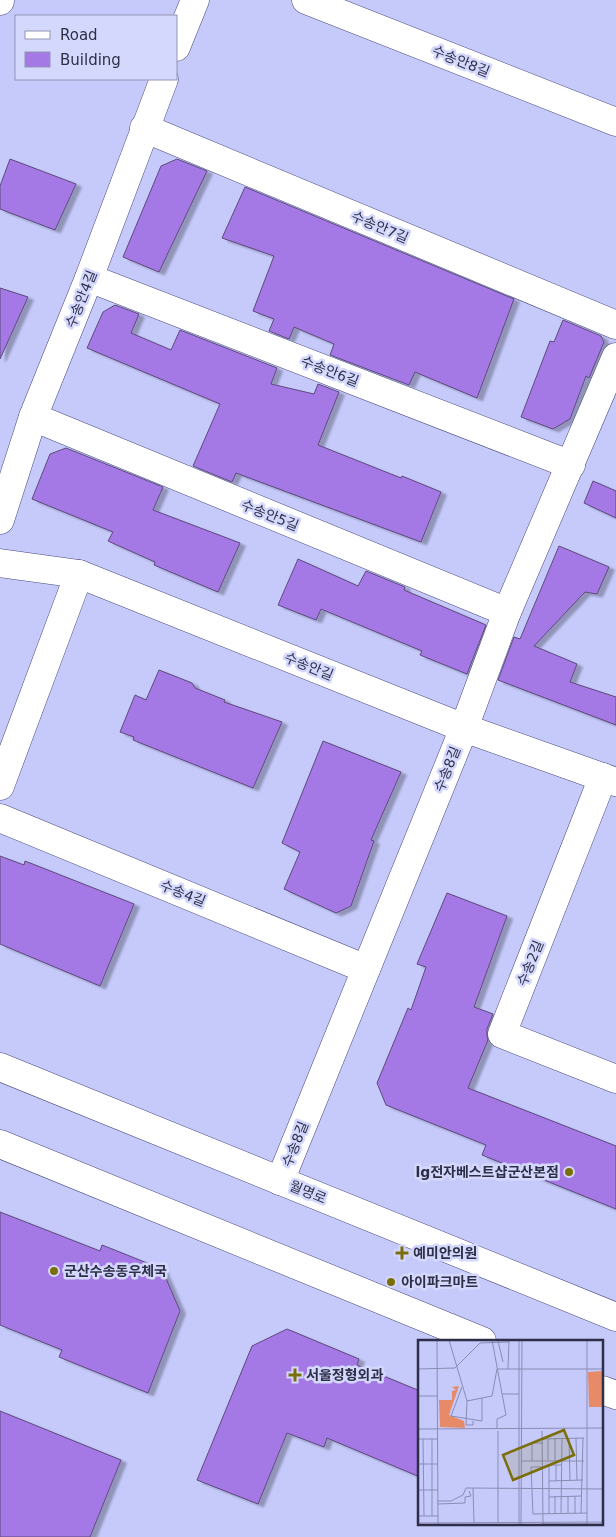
<svg xmlns="http://www.w3.org/2000/svg" width="616" height="1537" font-family="'DejaVu Sans','Noto Sans KR',sans-serif">
<style>
.building{fill:#a579e5;stroke:#5d497c;filter:url(#shadow)}
.lines{fill:none;stroke-linecap:round;stroke-linejoin:round}
.minor-casing{stroke:#494a7e;stroke-width:29}
.tertiary-casing{stroke:#494a7e;stroke-width:29}
.minor{stroke:#fff;stroke-width:28}
.tertiary{stroke:#fff;stroke-width:28}
.poi-dot{fill:#7a6e0a;stroke:#d5d8fd;stroke-width:2}
.labels{text-anchor:middle;stroke-width:5;stroke-linejoin:round;paint-order:stroke}
.street-label{font-size:14px;fill:#2e2f47;stroke:#d5d8fd}
.poi-label{font-size:14px;font-weight:bold;fill:#2e2f47;stroke:#d5d8fd;text-anchor:start}
.inset-road{fill:none;stroke:#898cb3;stroke-width:1}
.view{fill:#7a6e0a;fill-opacity:0.15;stroke:#7a6e0a;stroke-width:2.5}
.inset-edge{fill:none;stroke:#2e2f47;stroke-width:2.5}
</style>
<defs>
<filter id="shadow"><feDropShadow dx="5.5" dy="3" stdDeviation="1" flood-color="#0004"/></filter>
</defs>
<rect width="100%" height="100%" fill="#c6cafb"/>
<g class="building">
<polygon points="10,159 76,184 55,230 0,209 0,186"/>
<polygon points="177,159 207,171 159,272 123,257 161,166"/>
<polygon points="245,187 514,299 477,398 415,372 409,385 330,355 334,344 294,327 289,339 269,331 274,319 253,311 274,256 222,238"/>
<polygon points="0,288 28,297 0,359"/>
<polygon points="115,305 139,314 131,333 171,350 180,330 277,368 271,384 314,394 318,384 339,392 318,445 401,478 402,476 441,492 421,542 236,473 232,482 193,466 220,404 87,348 103,312"/>
<polygon points="563,320 601,336 604,342 589,378 586,376 570,419 553,429 521,417 550,341 554,342"/>
<polygon points="66,448 163,487 153,510 240,543 218,592 154,565 155,562 108,541 113,532 32,499 50,454"/>
<polygon points="593,481 616,491 616,518 584,503"/>
<polygon points="559,546 609,567 597,594 585,592 534,646 577,664 570,682 616,697 616,725 498,680 514,637 520,639"/>
<polygon points="298,559 358,586 366,571 405,587 404,590 486,625 467,674 420,655 422,651 321,609 316,620 278,605"/>
<polygon points="159,670 192,683 195,688 225,700 224,702 282,722 253,788 133,740 134,737 120,732 135,695 146,700"/>
<polygon points="323,741 401,772 371,840 374,841 351,906 336,913 284,889 300,852 282,843"/>
<polygon points="0,856 24,865 25,861 134,904 100,986 0,944"/>
<polygon points="447,893 507,916 474,1007 493,1014 487,1029 487,1036 488,1040 468,1088 616,1146 616,1209 482,1155 486,1145 386,1105 377,1083 408,1008 411,1010 426,967 417,964"/>
<polygon points="0,1212 100,1251 102,1245 162,1269 180,1311 148,1393 59,1357 62,1350 0,1325"/>
<polygon points="287,1329 359,1359 357,1365 420,1391 420,1477 327,1438 324,1447 287,1433 258,1504 197,1480 252,1346"/>
<polygon points="0,1411 121,1460 90,1537 0,1537"/>
</g>
<g class="lines">
<defs>
<g id="minor">
<polyline points="306,0 616,122"/>
<polyline points="176,47 195,0"/>
<polyline points="144,128 616,325"/>
<polyline points="89,278 571,465"/>
<polyline points="33,417 507,612"/>
<polyline points="0,520 33,417 89,278 164,79"/>
<polyline points="0,563 79,574 464,728 616,782"/>
<polyline points="603,777 502,1034 616,1079"/>
<polyline points="0,786 79,574"/>
<polyline points="0,818 366,969"/>
<polyline points="280,1181 464,728 507,612 616,357"/>
</g>
<g id="tertiary">
<polyline points="0,1 0,0"/>
<polyline points="0,1067 616,1317"/>
<polyline points="0,1144 482,1341"/>
<polyline points="602,1390 616,1395"/>
</g>
</defs>
<use href="#minor" class="minor-casing"/>
<use href="#tertiary" class="tertiary-casing"/>
<use href="#minor" class="minor"/>
<use href="#tertiary" class="tertiary"/>
</g>
<g class="poi-dot">
<circle cx="569" cy="1172" r="5"/>
<path d="M399.5 1245.5h5v5h5v5h-5v5h-5v-5h-5v-5h5z"/>
<circle cx="54" cy="1271" r="5"/>
<circle cx="391" cy="1282" r="5"/>
<path d="M292.5 1367.5h5v5h5v5h-5v5h-5v-5h-5v-5h5z"/>
</g>
<g class="labels">
<g class="street-label">
<text transform="translate(461 61) rotate(22)" y="5">수송안8길</text>
<text transform="translate(380 227) rotate(23)" y="5">수송안7길</text>
<text transform="translate(81 299) rotate(-68)" y="5">수송안4길</text>
<text transform="translate(330 371) rotate(21)" y="5">수송안6길</text>
<text transform="translate(270 515) rotate(22)" y="5">수송안5길</text>
<text transform="translate(309 666) rotate(22)" y="5">수송안길</text>
<text transform="translate(447 769) rotate(-68)" y="5">수송8길</text>
<text transform="translate(183 893) rotate(22)" y="5">수송4길</text>
<text transform="translate(530 963) rotate(-68)" y="5">수송2길</text>
<text transform="translate(295 1144) rotate(-68)" y="5">수송8길</text>
<text transform="translate(308 1192) rotate(22)" y="5">월명로</text>
</g>
<g class="poi-label">
<text x="559" y="1177" text-anchor="end">lg전자베스트샵군산본점</text>
<text x="413" y="1258">예미안의원</text>
<text x="64" y="1276">군산수송동우체국</text>
<text x="401" y="1287">아이파크마트</text>
<text x="306" y="1380">서울정형외과</text>
</g>
</g>
<g transform="translate(418 1340)">
<rect width="185" height="185" fill="#c6cafb"/>
<path d="M185,31V67H171L170,32ZM41,46L31,75L46,81L47,88L22,87L21,60H34V51L38,50L34,47Z" fill="#e68a68"/>
<path class="inset-road" d="M19,0L20,184M31,0L49,61L48,85H55V81M74,0L88,75L79,79V89M80,1L85,22M0,29L37,28L62,3L91,2M90,29L91,1M44,47L33,76L64,81V58M84,54H101M0,56H20M49,61L74,56L79,29H185M0,89L185,88M124,91L125,184M137,98V121M151,98L152,141M158,98L159,140M0,99H20M5,99L6,176M14,99V176M124,99L166,98M130,120V99M104,121H166M114,121V103H125M0,124H20M125,127H113L115,174L169,173M131,141L165,140M138,141V125M55,148L56,183M0,150H20M131,157L164,156M20,161H33L45,155L48,148L185,149M20,164L47,163V157L53,156L51,151M150,173V156M163,173L165,98M131,174V125H143M137,174V156M143,174L144,98M157,174V156M0,176H20M0,183L185,182M80,183V91M101,184V0M103,184L104,0M123,184H185M169,184V0"/>
<path class="view" d="M146,90L156,115L95,140L85,115Z"/>
<rect width="185" height="185" class="inset-edge"/>
</g>
<rect x="15" y="15" width="162" height="65" fill="#d5d8fd" stroke="#9294b4"/>
<rect x="25" y="31" width="25" height="8" fill="#ffffff" stroke="#9294b4"/>
<text x="60" y="40" font-size="15" fill="#2e2f47">Road</text>
<rect x="25" y="52" width="25" height="15" fill="#a579e5" stroke="#9294b4"/>
<text x="60" y="65" font-size="15" fill="#2e2f47">Building</text>
</svg>
